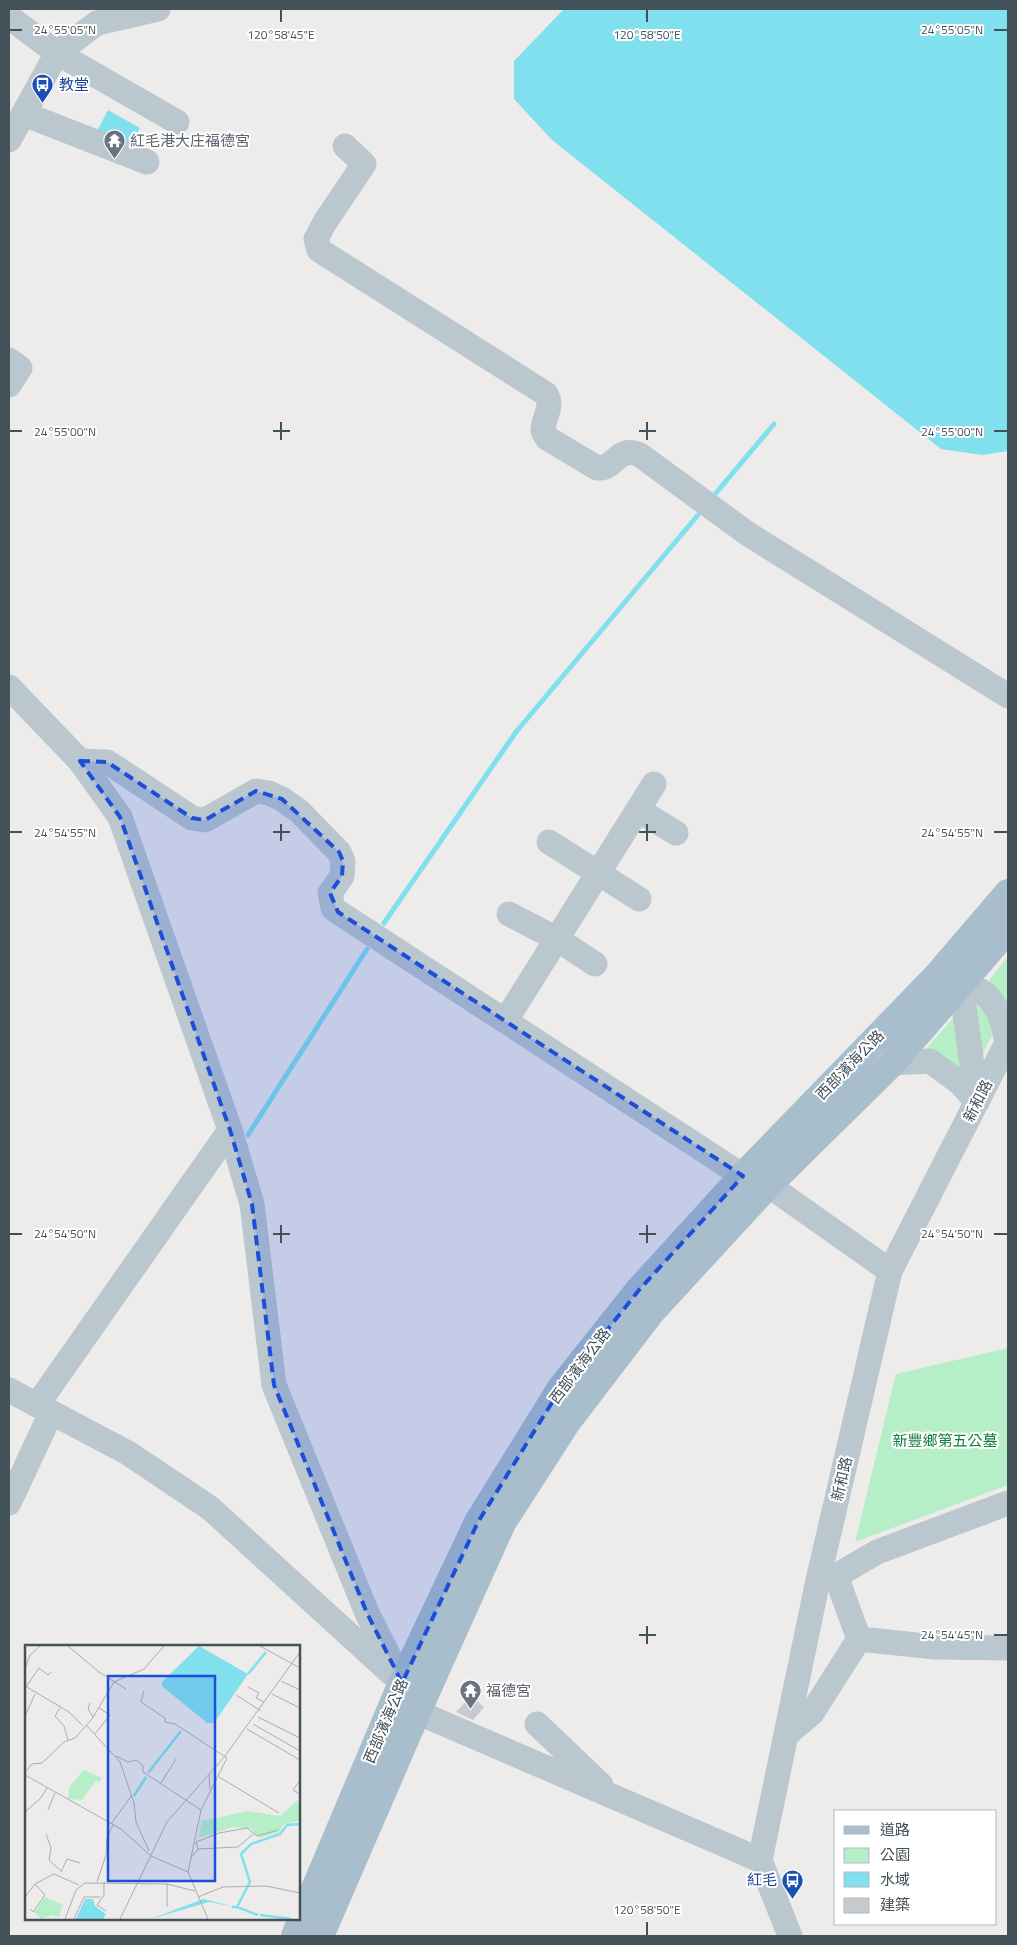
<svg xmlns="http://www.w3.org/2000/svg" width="1017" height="1945" font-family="'Titillium Web','Noto Sans TC',sans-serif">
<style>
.green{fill:#b6efc7}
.water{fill:#81e0ee}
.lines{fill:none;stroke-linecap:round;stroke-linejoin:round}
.stream{stroke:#81e0ee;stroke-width:5}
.building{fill:#c5cacf}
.minor{stroke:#bbc7cf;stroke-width:25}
.major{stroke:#a9becc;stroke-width:28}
.marked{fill:#1d4ed8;fill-opacity:0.2;stroke:#1d4ed8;stroke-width:4;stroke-dasharray:10 6;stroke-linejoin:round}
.ticks{fill:none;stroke:#435159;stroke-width:2}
.labels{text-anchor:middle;stroke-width:4;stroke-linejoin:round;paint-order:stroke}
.transit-label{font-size:15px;fill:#164399;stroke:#fff;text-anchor:start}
.worship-label{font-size:15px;fill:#5b616d;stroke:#fff;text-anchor:start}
.street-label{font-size:15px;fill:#435159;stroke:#fff}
.park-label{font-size:15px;fill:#137c3f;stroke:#fff}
.inset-river{fill:none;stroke:#81e0ee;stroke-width:2.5}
.inset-road{fill:none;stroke:#aaadb1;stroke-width:1}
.view{fill:#1d4ed8;fill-opacity:0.15;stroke:#1d4ed8;stroke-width:2.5}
.inset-edge{fill:none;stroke:#435159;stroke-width:2.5}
.ticks-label{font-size:12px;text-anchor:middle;fill:#435159;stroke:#fff;stroke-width:4;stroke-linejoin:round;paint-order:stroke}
</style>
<rect width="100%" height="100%" fill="#eeebeb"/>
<g class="green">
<polygon points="1008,957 1008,1015 989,980"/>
<path d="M971,997C985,1008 988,1019 992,1036L979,1060Z"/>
<polygon points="956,1015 960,1069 924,1051"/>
<polygon points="1008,1348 1008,1485 855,1542 896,1374"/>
</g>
<g class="water">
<polygon points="564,9 1008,9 1008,451 982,455 941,449 552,140 514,99 514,61"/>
<polygon points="108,110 140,128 128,149 95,135"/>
</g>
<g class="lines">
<g class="stream">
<polyline points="716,493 774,424"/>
<polyline points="384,923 516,732 698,515"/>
<polyline points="248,1135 367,949"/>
</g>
</g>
<polygon class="building" points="471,1696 484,1707 473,1720 456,1712"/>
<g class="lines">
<g class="minor">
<polyline points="9,17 57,53 177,122"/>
<polyline points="24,114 147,162"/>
<polyline points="9,140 57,53 97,23 158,9"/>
<path d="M345,146L364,164L325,222L316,239L319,250L546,394C554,407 543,417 543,431L547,438L597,468C617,469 616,445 640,455L748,534L1008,696"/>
<polyline points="9,360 20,368 9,385"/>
<polyline points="9,687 80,761 120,817 230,1130 252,1204 274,1385 367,1613 417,1712 760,1860"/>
<polyline points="80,761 107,762 115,767 192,818 205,820 256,791 269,793 282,799 299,811 339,852 343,861 342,876 330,893 333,908 338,912 743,1176 768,1185 890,1271"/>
<polyline points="638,810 676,833"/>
<polyline points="549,842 639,899"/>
<polyline points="509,914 557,939 595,964"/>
<polyline points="963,969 961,984 977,1102"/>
<path d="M947,980C957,983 968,985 977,989C997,998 1003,1024 1007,1042"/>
<polyline points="506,1020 654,784"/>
<polyline points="892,1063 930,1061 960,1083 977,1102"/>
<polyline points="9,1390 128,1453 210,1508 391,1673"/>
<polyline points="37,1405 230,1130"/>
<polyline points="9,1503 51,1413"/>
<polyline points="859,1639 935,1647 1008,1648"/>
<polyline points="537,1724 601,1785"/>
<polyline points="786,1735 812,1713 859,1639 836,1576 877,1552 1008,1503"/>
<polyline points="790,1936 760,1860 818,1580 890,1271 1008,1041"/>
</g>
<g class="major">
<polyline points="295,1936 402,1683 478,1522 561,1388 639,1290 743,1176 936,977 1008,893"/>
<polyline points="320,1936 417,1712 502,1523 567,1422 651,1312 768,1185 892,1063 1008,929"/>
</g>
</g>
<path class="marked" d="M80,761L107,762L192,818L205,820L256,791L282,799L339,852L343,861L342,876L330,893L338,912L743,1176L639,1290L561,1388L478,1522L402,1683L367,1613L274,1385L252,1204L230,1130L120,817Z"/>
<path class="ticks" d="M281,10V22M647,10V22M10,30H22M994,30H1007M281,422V440M647,422V440M10,431H22M273,431H290M639,431H656M994,431H1007M281,824V841M647,824V841M10,832H22M273,832H290M639,832H656M994,832H1007M281,1225V1243M647,1225V1243M10,1234H22M273,1234H290M639,1234H656M994,1234H1007M647,1626V1644M639,1635H656M994,1635H1007M647,1922V1935"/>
<defs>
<symbol id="bus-pin" viewBox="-11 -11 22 30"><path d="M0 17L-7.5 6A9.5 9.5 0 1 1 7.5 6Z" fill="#1a4fb4" stroke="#fff"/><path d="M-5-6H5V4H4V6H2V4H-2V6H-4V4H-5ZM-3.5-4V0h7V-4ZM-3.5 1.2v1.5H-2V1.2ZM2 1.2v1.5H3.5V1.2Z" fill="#fff"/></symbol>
<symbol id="temple-pin" viewBox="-11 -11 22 30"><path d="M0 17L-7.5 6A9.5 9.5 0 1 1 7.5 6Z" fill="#6b7280" stroke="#fff"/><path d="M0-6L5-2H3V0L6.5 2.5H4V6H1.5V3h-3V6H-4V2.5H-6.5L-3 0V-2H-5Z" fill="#fff"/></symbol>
</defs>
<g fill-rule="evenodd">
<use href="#bus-pin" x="30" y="72" width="25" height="34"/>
<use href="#temple-pin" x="102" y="128" width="25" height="34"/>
<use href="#temple-pin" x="458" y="1678" width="25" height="34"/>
<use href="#bus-pin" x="780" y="1868" width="25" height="34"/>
</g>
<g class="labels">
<g class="transit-label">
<text x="59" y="90">教堂</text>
<text x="777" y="1885" text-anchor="end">紅毛</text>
</g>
<g class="worship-label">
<text x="130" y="146">紅毛港大庄福德宮</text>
<text x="486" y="1696">福德宮</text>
</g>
<g class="street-label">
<text transform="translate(850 1065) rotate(-46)" y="5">西部濱海公路</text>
<text transform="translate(978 1101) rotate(-63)" y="5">新和路</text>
<text transform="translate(580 1366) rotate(-53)" y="5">西部濱海公路</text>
<text transform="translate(842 1479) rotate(-77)" y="5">新和路</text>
<text transform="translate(386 1721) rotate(-67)" y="5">西部濱海公路</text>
</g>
<g class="park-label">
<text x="945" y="1446">新豐鄉第五公墓</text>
</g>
</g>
<g transform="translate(25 1645)">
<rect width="275" height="275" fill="#eeebeb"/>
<path d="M59,125L77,133L73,138L71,135L57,155L43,154L44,142ZM273,155L275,176L259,179L254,187L234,193L226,184L208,182L173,193L177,176L222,166L255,171ZM20,252L38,260L34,272L28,270L16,274L9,267Z" fill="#b6efc7"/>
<path d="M174,1L223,29L189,78H182L137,41V37ZM60,254H68L70,261L81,269L78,274H51ZM178,254L211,262L184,257L126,274Z" fill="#81e0ee"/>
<path class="inset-river" d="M223,29L241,7M123,128L156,86M109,151L121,132M207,262H212L225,237L216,209L226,199L255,189L262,180L275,179M212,262L233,270M235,270L266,274"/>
<path class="inset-road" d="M43,1L74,27L101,44M235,1L275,23M0,24L5,10L15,1M256,36L275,45M0,41L44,67L58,81M1,42L14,23L23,30L26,27M223,42L234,48L231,53L239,57M119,46L116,57L140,73V77L150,79L202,113L176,165L163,227L183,274M247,49L275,63M211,50L236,66M65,58L63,64L68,72M35,63L30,71L39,81L43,95M0,71L10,49M233,72L275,93M228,79L275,106M61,80L95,117L109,158L111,177L124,206M222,84L275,115M70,89L85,70L74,63M91,111L103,117L112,115L118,121V127L176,165M0,127L7,119L17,118L39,97L50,93L67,74L89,37L119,24L139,1M0,130L96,184L126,211L163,227M184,130L185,145M194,132L254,168M275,135L268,145L275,149M136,138L151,114M23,165L30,148M0,167L15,154L22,143M86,179L107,150M21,189L26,203L24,215L36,226M173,204L213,202L228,189M165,214L173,204L171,197L194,188L222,183L232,191L253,185M36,227L42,214L55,218M72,237L81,210L82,193L88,180M79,237V250L72,260L81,266M0,252L10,239L29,229L54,240M173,252L198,242L241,241L275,248M142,262V239M5,264L8,267L20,250L10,239M40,274L51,245L60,238L142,239L170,246M49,274L59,252H75M95,274L142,177L200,111L275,7"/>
<path class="view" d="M83,31H190V236H83Z"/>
<rect width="275" height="275" class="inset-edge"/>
</g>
<g class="ticks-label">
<text x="65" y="34">24°55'05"N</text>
<text x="952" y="34">24°55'05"N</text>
<text x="281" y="39">120°58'45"E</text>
<text x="647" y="39">120°58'50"E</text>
<text x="65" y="436">24°55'00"N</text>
<text x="952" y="436">24°55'00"N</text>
<text x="65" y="837">24°54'55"N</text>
<text x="952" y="837">24°54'55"N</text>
<text x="65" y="1238">24°54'50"N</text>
<text x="952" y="1238">24°54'50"N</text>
<text x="952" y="1639">24°54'45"N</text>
<text x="647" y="1914">120°58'50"E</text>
</g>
<rect width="1017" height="1945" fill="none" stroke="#435159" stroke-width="20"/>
<rect x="834" y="1810" width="162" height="115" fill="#ffffff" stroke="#b4b9bd"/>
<rect x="844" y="1826" width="25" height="8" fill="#a9becc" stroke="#b4b9bd"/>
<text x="880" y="1835" font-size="15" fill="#435159">道路</text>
<rect x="844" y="1848" width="25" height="15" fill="#b6efc7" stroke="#b4b9bd"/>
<text x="880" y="1860" font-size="15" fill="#435159">公園</text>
<rect x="844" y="1872" width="25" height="15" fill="#81e0ee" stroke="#b4b9bd"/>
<text x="880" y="1885" font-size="15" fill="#435159">水域</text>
<rect x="844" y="1898" width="25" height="15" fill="#c5cacf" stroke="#b4b9bd"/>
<text x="880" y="1910" font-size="15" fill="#435159">建築</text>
</svg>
